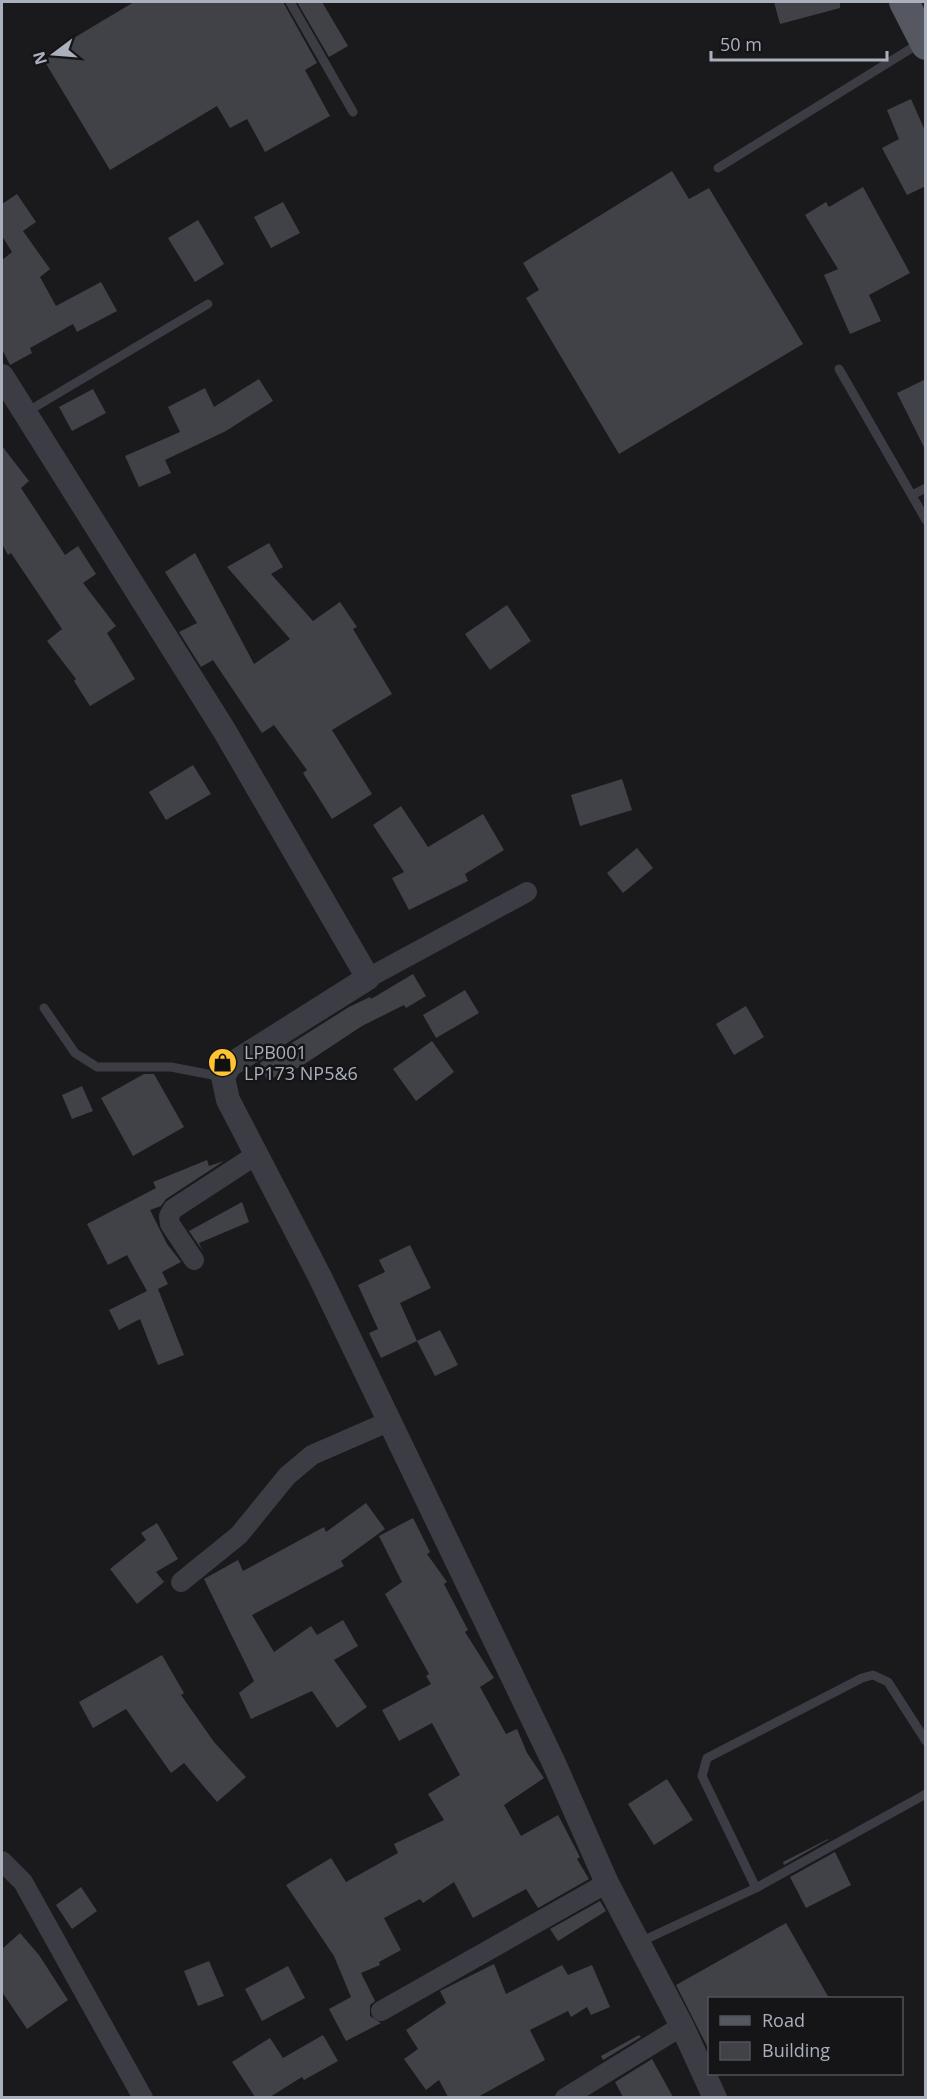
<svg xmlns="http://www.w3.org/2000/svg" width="927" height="2099" font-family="'Open Sans',sans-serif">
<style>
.building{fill:#414247}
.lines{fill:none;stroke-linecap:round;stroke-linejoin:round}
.service{stroke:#3c3d44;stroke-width:9}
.minor{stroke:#3c3d44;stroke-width:20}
.tertiary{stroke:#3c3d44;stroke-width:24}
.primary{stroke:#565861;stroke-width:30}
.labels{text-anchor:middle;stroke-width:5;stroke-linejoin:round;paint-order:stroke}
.poi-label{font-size:18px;fill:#abb0bd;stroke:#151518;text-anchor:start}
</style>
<rect width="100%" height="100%" fill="#1a1a1c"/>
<g class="building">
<polygon points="134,2 283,2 317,63 305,70 330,116 265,152 247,119 230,128 217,106 110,170 42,57"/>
<polygon points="297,2 322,2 348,46 329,57"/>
<polygon points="774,2 840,2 840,8 780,24"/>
<polygon points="911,99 926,133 926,186 907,195 882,148 899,139 887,110"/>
<polygon points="672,171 689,199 709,188 803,344 619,454 526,298 539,290 523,263"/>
<polygon points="863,187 910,273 869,295 881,321 850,334 824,275 838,269 805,215 826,202 829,207"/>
<polygon points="17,194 36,222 23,231 50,269 40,277 56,306 101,282 117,311 77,332 73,324 30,348 32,353 10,365 2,349 2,260 12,252 2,236 2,204"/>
<polygon points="283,202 300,233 271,248 254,217"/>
<polygon points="198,220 224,264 195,282 168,238"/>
<polygon points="259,379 273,401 226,431 165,460 171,473 139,487 125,456 180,432 168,407 205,388 214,407"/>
<polygon points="926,379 926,451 897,393"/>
<polygon points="93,389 106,413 72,431 59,407"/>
<polygon points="2,446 29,481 21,488 65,555 78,546 96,574 83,583 116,626 107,633 135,679 90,706 74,681 76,679 47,641 62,629 11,553 8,555 2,544"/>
<polygon points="269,543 283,567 271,574 313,621 340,602 357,627 353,629 392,694 332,730 372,794 332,819 303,773 307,770 274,725 262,733 213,660 201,667 179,632 197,623 165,572 195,553 254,664 290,639 227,567"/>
<polygon points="507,605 531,641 490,670 465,634"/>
<polygon points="193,765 211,794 166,820 149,792"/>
<polygon points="622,779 632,810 580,826 571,795"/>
<polygon points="401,806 428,847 483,814 504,850 465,874 468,881 409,910 392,878 404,872 373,825"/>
<polygon points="637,848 653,868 623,893 607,873"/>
<polygon points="413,974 426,996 406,1008 404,1005 362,1026 300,1067 267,1080 260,1063 349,1007 370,997 371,999"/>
<polygon points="465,990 479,1013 436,1038 423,1015"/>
<polygon points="746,1006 764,1037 734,1055 716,1024"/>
<polygon points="432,1041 454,1072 416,1101 393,1069"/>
<polygon points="144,1074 154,1074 184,1127 133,1156 101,1098"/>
<polygon points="82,1086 93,1111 72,1119 62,1095"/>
<polygon points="207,1160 209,1166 224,1161 166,1199 161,1206 150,1210 167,1244 181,1262 162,1272 168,1284 158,1289 184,1355 158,1365 140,1319 119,1330 109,1310 147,1291 127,1255 108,1265 87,1224 156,1188 153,1182"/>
<polygon points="242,1202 249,1222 199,1243 202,1250 189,1231"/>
<polygon points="410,1245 431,1288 400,1303 417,1341 381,1358 369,1333 378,1329 358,1285 385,1272 379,1260"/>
<polygon points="440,1330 458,1365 435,1376 417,1341"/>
<polygon points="366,1503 385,1529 341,1561 344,1566 252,1615 274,1652 311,1626 317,1635 343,1620 358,1646 334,1660 367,1707 337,1728 312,1691 251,1719 239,1693 254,1681 204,1579 238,1560 243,1571 324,1527 326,1532"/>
<polygon points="413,1518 430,1552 427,1554 447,1582 444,1584 468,1630 465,1632 494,1678 480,1687 506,1734 517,1729 527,1753 544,1778 504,1805 521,1836 558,1815 580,1857 577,1859 589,1879 538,1908 526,1889 473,1918 454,1882 423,1903 420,1899 384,1918 401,1950 379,1962 380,1965 361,1973 375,2001 370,2005 370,2016 381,2023 346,2041 329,2009 351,1997 334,1956 286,1885 331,1858 346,1882 398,1853 394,1844 444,1820 428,1794 460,1775 432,1723 399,1741 382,1710 431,1684 426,1676 429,1674 385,1594 402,1582 379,1536"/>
<polygon points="157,1523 178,1559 156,1572 164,1582 137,1604 110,1569 146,1540 141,1533"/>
<polygon points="162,1655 184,1693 181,1695 214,1742 246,1777 217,1802 184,1763 171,1773 126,1709 93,1728 79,1702"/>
<polygon points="667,1779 693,1820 654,1845 628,1804"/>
<polygon points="828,1839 828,1840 784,1865 783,1862"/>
<polygon points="835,1852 851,1885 806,1908 790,1877"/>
<polygon points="81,1887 97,1911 72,1929 56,1905"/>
<polygon points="600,1901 606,1911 558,1941 550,1929"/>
<polygon points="786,1923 829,1998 710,1998 710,2052 676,1985"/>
<polygon points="20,1933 39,1955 68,2000 27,2029 2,1992 2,1949"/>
<polygon points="209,1961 224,1996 198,2006 184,1971"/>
<polygon points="494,1964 506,1994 562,1965 568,1975 592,1965 610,2007 591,2015 587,2007 571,2017 568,2011 530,2030 545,2060 478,2097 448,2097 439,2080 426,2090 404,2059 418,2049 406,2030 446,2003 440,1991"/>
<polygon points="288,1966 305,1998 262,2021 245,1989"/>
<polygon points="323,2035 338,2061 304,2080 302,2077 270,2097 255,2097 232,2062 270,2038 283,2058"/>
<polygon points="639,2035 641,2037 603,2060 601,2056"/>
<polygon points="652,2059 673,2097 623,2097 615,2082"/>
</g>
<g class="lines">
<g class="service">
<polyline points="290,2 353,112"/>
<polyline points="718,168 920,43"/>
<polyline points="839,369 926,520"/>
<polyline points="25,413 208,304"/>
<polyline points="912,495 926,488"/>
<polyline points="44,1008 75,1053 97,1067 171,1067 223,1077"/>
<polyline points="756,1888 702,1776 707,1758 862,1678 873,1675 888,1682 926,1741"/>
<polyline points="640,1942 756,1888 926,1794"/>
</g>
<g class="minor">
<polyline points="368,978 527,892"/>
<polyline points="194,1260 170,1224 169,1216 173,1209 256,1155"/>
<polyline points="181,1582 239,1535 287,1476 312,1455 390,1421"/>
<polyline points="2,1861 23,1882 143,2098"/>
<polyline points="381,2011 607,1883"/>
<polyline points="565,2098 682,2026"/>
</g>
<polyline class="tertiary" points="2,376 224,730 368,978 230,1065 223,1077 228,1100 319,1275 553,1761 607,1883 682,2026 715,2098"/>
<polyline class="primary" points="904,2 926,45"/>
</g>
<defs>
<symbol id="shop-disc" viewBox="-11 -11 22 22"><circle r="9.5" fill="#ffc42f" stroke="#151518"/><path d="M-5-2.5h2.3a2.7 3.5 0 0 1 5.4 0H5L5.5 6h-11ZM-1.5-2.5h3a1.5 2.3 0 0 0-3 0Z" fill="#111"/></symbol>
</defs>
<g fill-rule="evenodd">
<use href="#shop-disc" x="206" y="1046" width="33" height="33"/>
</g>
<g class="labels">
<g class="poi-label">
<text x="244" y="1059">LPB001<tspan x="244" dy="21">LP173 NP5&amp;6</tspan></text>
</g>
</g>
<rect width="927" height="2099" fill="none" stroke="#abb0bd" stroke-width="6"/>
<rect x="708" y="1997" width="195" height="78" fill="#151518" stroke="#51535a" stroke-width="1.5"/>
<rect x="720" y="2016" width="30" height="9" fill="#565861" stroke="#51535a" stroke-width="1.5"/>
<text x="762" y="2027" font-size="18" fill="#abb0bd">Road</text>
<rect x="720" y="2042" width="30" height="18" fill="#414247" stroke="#51535a" stroke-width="1.5"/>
<text x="762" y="2057" font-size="18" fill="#abb0bd">Building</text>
<g transform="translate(54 54) rotate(254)" stroke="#151518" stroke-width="4.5" paint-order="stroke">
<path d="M0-4.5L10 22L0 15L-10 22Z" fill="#abb0bd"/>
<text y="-9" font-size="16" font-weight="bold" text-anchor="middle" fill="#abb0bd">N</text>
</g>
<path d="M711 51v9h176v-9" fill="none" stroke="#abb0bd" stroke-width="3"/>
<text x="720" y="51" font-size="18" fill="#abb0bd" stroke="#151518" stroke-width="4.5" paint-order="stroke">50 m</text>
</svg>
